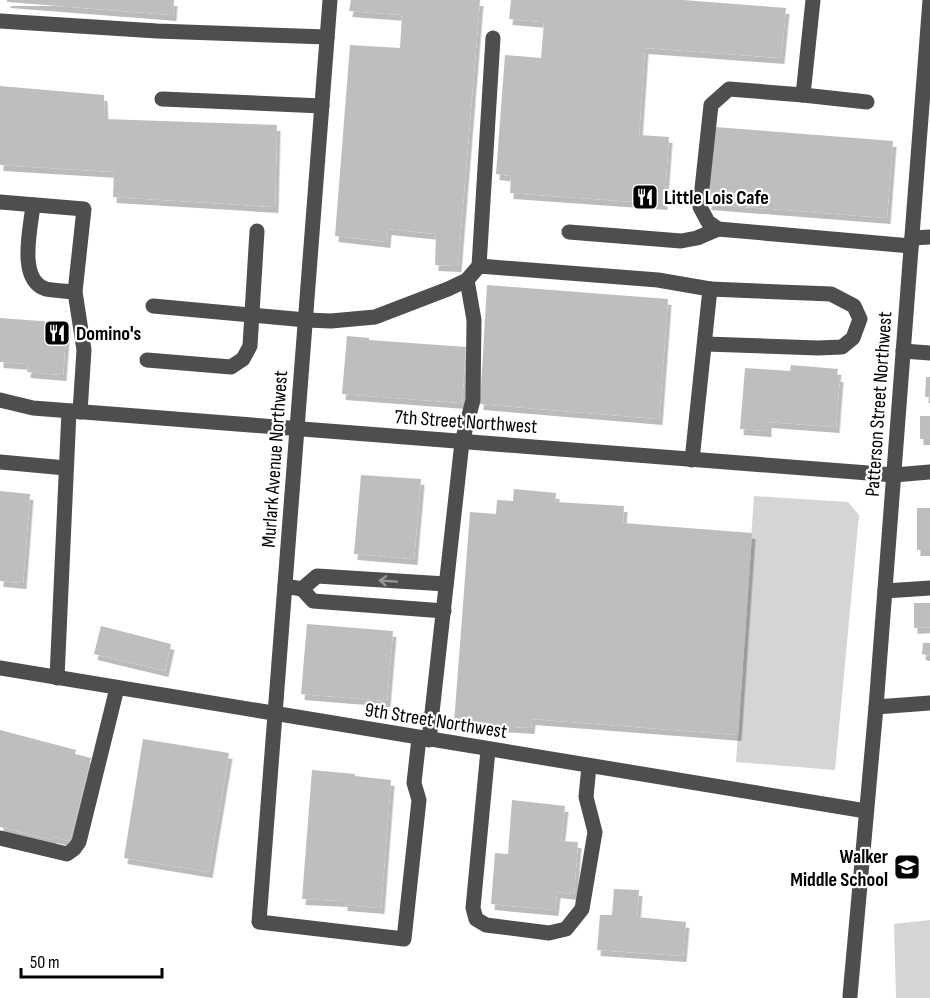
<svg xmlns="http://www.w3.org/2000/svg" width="930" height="998" font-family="'Sofia Sans Condensed',sans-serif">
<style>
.green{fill:#d5d5d5}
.building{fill:#bebebe;filter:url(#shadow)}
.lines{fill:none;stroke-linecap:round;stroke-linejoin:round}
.minor{stroke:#4e4e4e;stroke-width:15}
.oneway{stroke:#959595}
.labels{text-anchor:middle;stroke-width:4.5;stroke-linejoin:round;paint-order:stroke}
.poi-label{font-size:20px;font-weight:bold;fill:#000;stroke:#fff;text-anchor:start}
.street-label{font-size:20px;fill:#000;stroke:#fff}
</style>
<defs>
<filter id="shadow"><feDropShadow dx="3.5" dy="6" stdDeviation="0" flood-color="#0004"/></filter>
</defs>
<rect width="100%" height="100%" fill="#fff"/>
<g class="green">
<polygon points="754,496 848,502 859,515 835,770 736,762"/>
<polygon points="930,920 930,998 896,998 894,924"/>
</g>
<g class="building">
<polygon points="7,0 174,0 173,15 7,2"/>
<polygon points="351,0 480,0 458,266 435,265 436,234 388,229 387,242 335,236 350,45 400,48 402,15 349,11"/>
<polygon points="511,0 683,0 786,8 781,58 645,48 639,135 669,137 664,204 510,193 511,176 496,174 505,55 541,58 544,22 509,19"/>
<polygon points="0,86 104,95 105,119 277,125 275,207 113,197 114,172 0,165"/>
<polygon points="715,127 893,141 887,218 708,204"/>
<polygon points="487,285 668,299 659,419 480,404"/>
<polygon points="0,318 67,323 63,375 27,372 28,364 0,362"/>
<polygon points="347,336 369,338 369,340 466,347 462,403 342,394"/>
<polygon points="791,365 838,369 837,376 840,376 836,427 768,422 768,431 740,429 745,368 790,371"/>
<polygon points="926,377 930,377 930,397 925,397"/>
<rect x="920" y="416" width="10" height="23"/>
<polygon points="361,475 421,479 414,559 354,554"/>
<polygon points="514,489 556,493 555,502 624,506 623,523 752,533 738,735 532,719 531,728 454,723 470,512 496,514 497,500 513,501"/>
<polygon points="0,491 30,494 23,583 0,581"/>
<rect x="917" y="508" width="13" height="42"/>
<polygon points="914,603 930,603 930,627 914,628"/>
<polygon points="307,624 393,631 387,701 301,694"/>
<polygon points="101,626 171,644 165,671 94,654"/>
<polygon points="923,643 930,643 930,656 922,654"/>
<polygon points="0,730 76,750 75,754 91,758 70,841 53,837 53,840 0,827"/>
<polygon points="143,739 229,753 209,872 124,858"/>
<polygon points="312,770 355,774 355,776 391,780 381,908 344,905 344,901 302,899"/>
<polygon points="512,800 565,806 561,841 578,842 574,894 557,892 555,910 491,904 495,853 508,854"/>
<polygon points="614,889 639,890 637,917 686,922 683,956 597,950 600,915 612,915"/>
</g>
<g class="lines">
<g class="minor">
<polyline points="330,0 259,922 404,939 419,800 414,783 419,738"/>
<polyline points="813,0 803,95 729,89 711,105 700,207 708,222 718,229 911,246"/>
<polyline points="0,21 157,31 327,37"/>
<polyline points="803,95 867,102"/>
<polyline points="162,99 322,106"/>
<polyline points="0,202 84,209 75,292 84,350 80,412"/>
<path d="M33,205C31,227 17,280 46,289C55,291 66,291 75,292"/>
<polyline points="569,232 681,241 697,238 718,229"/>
<polyline points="912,238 930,237"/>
<polyline points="479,266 658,280 710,289 692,460"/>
<polyline points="153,306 306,320 331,321 375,317 448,289 467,280 479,266 493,38"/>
<polyline points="706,344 818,348 842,347 853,338 860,319 854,306 831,294 710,289"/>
<polyline points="903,351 930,353"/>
<polyline points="147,360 231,367 243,359 250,346 257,231"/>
<polyline points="0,400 33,408 894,475 930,472"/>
<polyline points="0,462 66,468"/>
<polyline points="285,586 302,589 313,601 444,611"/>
<polyline points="302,589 317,576 446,584"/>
<polyline points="885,591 930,588"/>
<polyline points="0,668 866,811"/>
<polyline points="57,678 69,411"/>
<polyline points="876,707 930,703"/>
<polyline points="429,740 462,442 473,400 474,320 467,280"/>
<polyline points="488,750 473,908 476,919 486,925 549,933 566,929 582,909 595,832 586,797 589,766"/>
<polyline points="0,838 67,854 74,849 79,842 117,688"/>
<polyline points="850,996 876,707 930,0"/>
</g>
</g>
<defs><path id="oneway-shaft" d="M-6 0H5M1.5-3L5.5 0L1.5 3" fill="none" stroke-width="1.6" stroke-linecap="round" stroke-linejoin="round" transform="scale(1.5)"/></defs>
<use class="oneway" href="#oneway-shaft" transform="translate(388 581) rotate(-176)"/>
<defs>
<symbol id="restaurant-square" viewBox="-11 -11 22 22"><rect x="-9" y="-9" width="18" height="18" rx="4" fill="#000" stroke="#fff"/><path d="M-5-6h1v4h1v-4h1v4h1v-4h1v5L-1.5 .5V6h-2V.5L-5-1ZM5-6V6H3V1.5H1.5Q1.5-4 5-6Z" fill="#fff"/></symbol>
<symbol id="school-square" viewBox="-11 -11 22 22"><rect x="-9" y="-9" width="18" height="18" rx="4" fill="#000" stroke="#fff"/><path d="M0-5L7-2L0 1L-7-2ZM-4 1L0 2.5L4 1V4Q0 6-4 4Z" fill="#fff"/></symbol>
</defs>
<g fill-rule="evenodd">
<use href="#restaurant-square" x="630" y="182" width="30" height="30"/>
<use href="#restaurant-square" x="42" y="318" width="30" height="30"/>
<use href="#school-square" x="892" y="852" width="30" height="30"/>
</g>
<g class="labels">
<g class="poi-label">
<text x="664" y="204">Little Lois Cafe</text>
<text x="76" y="340">Domino's</text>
<text x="888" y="863" text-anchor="end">Walker<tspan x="888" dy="23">Middle School</tspan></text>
</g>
<g class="street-label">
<text transform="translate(878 404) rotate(-86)" y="7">Patterson Street Northwest</text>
<text transform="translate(466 421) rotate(4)" y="7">7th Street Northwest</text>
<text transform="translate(274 459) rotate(-86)" y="7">Murlark Avenue Northwest</text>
<text transform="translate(436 720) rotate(9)" y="7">9th Street Northwest</text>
</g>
</g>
<path d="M21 968v9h141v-9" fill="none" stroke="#000000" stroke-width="3"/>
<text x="30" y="968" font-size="18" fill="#000000" stroke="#ffffff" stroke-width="4.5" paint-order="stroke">50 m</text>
</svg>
